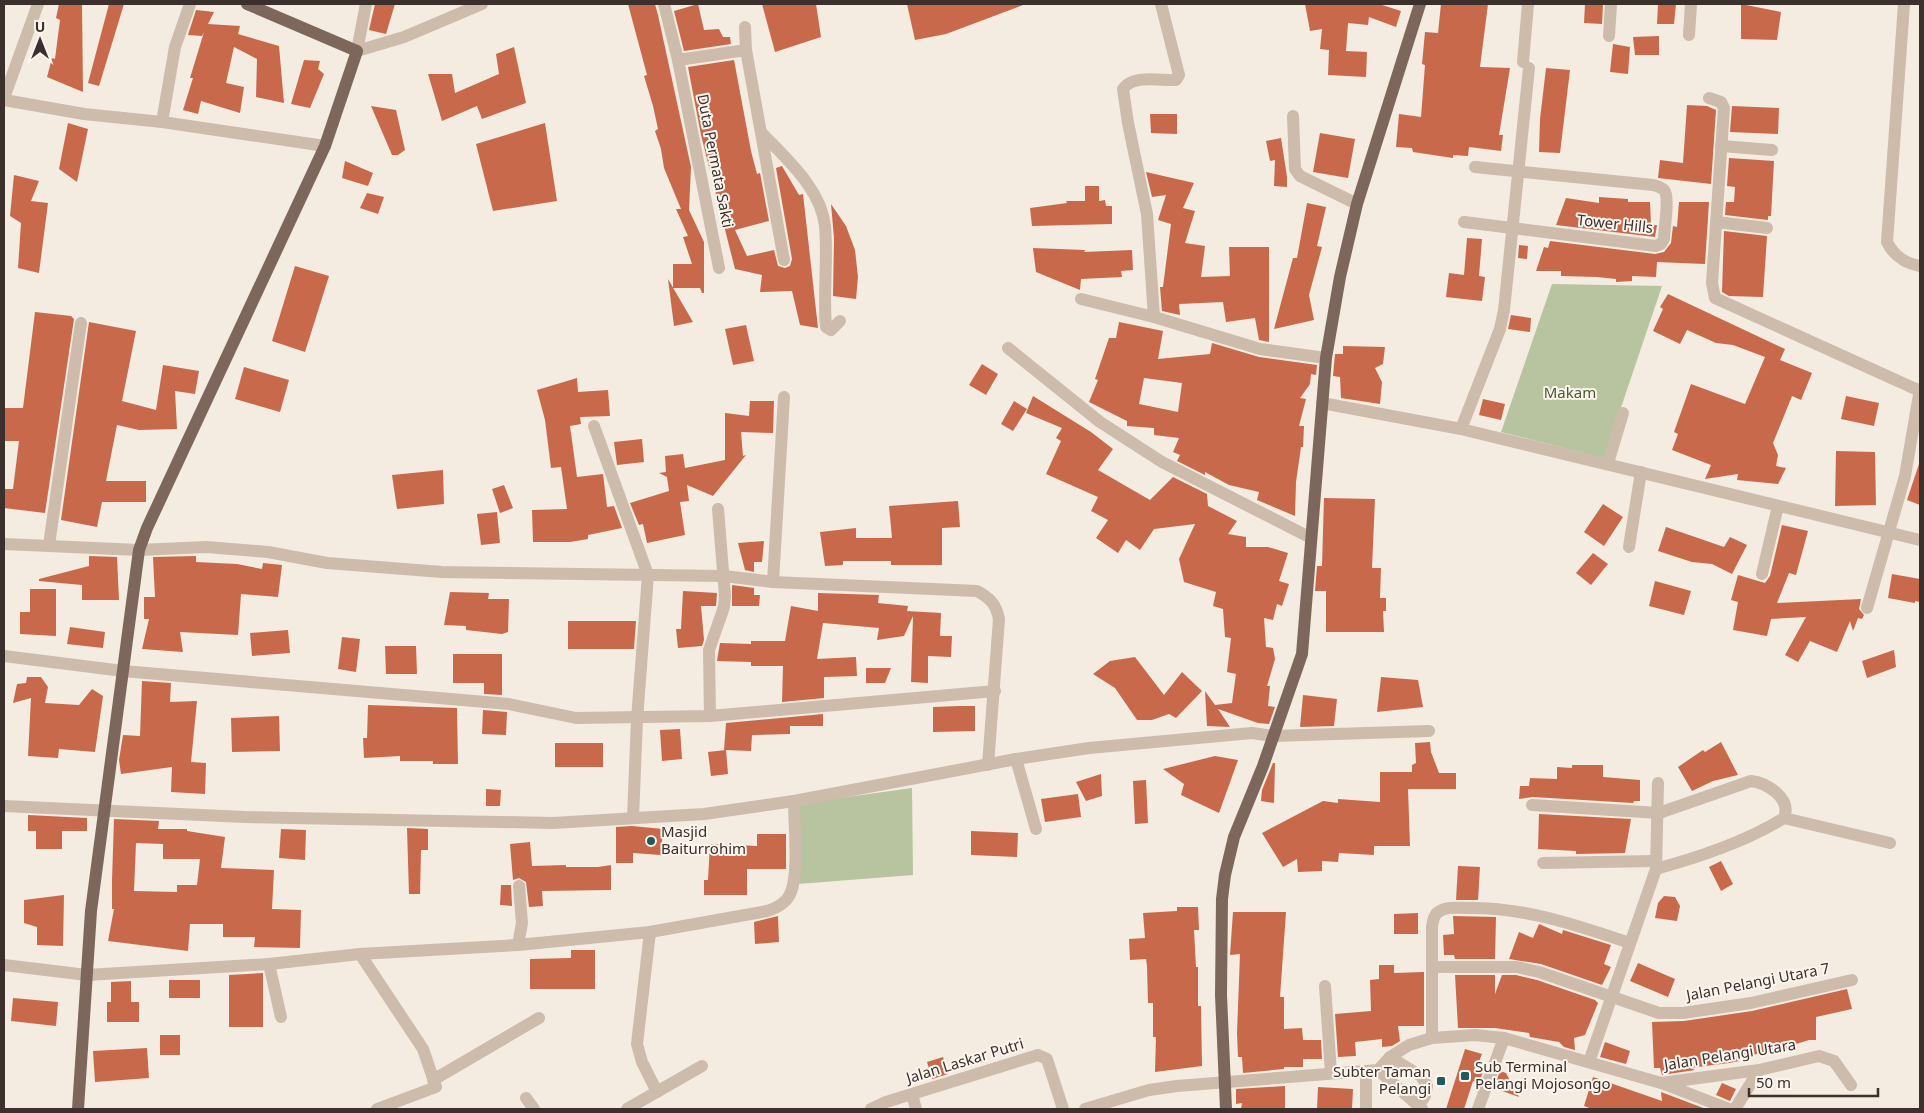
<svg xmlns="http://www.w3.org/2000/svg" width="1924" height="1113" font-family="'Noto Sans',sans-serif">
<style>
.green{fill:#b8c4a0}
.building{fill:#c8694b;fill-rule:evenodd}
.lines{fill:none;stroke-linecap:round;stroke-linejoin:round}
.minor{stroke:#cdbbac;stroke-width:12}
.major{stroke:#7d675c;stroke-width:12}
.poi-dot{fill:#1f5a5e;stroke:#fbf5ee;stroke-width:2}
.labels{text-anchor:middle;stroke-width:4;stroke-linejoin:round;paint-order:stroke}
.street-label{font-size:15px;fill:#3b302b;stroke:#fbf5ee}
.park-label{font-size:15px;fill:#4a5a2e;stroke:#fbf5ee}
.poi-label{font-size:15px;fill:#3b302b;stroke:#fbf5ee;text-anchor:start}
</style>
<rect width="100%" height="100%" fill="#f4ebe1"/>
<g class="green">
<polygon points="1552,284 1662,286 1604,458 1501,432"/>
<polygon points="912,788 913,875 798,884 796,804"/>
</g>
<g class="building">
<polygon points="59,4 82,4 83,92 47,77 52,58 55,59 60,20 56,18"/>
<polygon points="109,4 124,4 99,86 88,83"/>
<polygon points="375,4 395,4 386,34 369,30"/>
<polygon points="628,4 655,4 658,15 691,167 689,210 704,242 704,293 702,293 700,288 673,288 673,264 692,264 683,237 688,236 676,209 681,209 664,168 661,149 655,131 658,129 653,106 644,76 647,75"/>
<polygon points="698,4 704,30 719,29 723,37 730,37 731,44 684,51 674,11"/>
<polygon points="762,4 816,4 821,37 775,52"/>
<polygon points="907,4 1023,4 1023,5 946,34 915,40"/>
<polygon points="1305,4 1379,4 1401,11 1396,27 1369,17 1368,25 1348,23 1346,51 1367,52 1366,77 1328,75 1329,50 1320,49 1322,29 1310,31"/>
<polygon points="1441,4 1488,4 1480,67 1510,68 1499,135 1503,135 1501,151 1469,147 1468,156 1453,155 1453,158 1413,152 1412,148 1396,147 1399,114 1421,117 1425,65 1422,64 1425,32 1438,33"/>
<polygon points="1585,4 1603,4 1602,24 1584,23"/>
<polygon points="1658,4 1676,4 1674,24 1657,24"/>
<polygon points="1741,4 1781,12 1777,40 1741,39"/>
<polygon points="196,10 214,12 208,24 240,26 238,34 279,46 284,103 256,97 257,59 234,47 226,83 244,87 240,113 201,101 198,114 183,110 193,78 190,78 204,32 202,36 188,35"/>
<polygon points="1659,36 1659,55 1635,55 1633,37"/>
<polygon points="1613,44 1630,47 1628,74 1610,72"/>
<polygon points="514,47 526,103 482,119 477,106 442,121 428,74 452,74 455,93 499,74 496,54"/>
<polygon points="304,60 320,61 318,69 324,74 310,108 291,104"/>
<polygon points="734,60 751,151 757,174 760,173 769,221 735,230 747,256 774,250 778,266 785,268 790,266 792,259 776,168 782,166 799,195 803,194 818,328 800,325 792,291 760,292 762,275 735,269 701,135 688,67"/>
<polygon points="1546,68 1570,70 1560,153 1539,152 1540,119"/>
<polygon points="1687,105 1707,106 1716,110 1711,184 1658,178 1660,160 1683,163"/>
<polygon points="371,106 396,110 405,150 398,155 392,155"/>
<polygon points="1732,106 1779,108 1778,134 1730,132"/>
<polygon points="1150,114 1177,114 1177,134 1151,133"/>
<polygon points="68,123 88,129 77,182 59,169"/>
<polygon points="545,123 557,201 493,211 476,144"/>
<polygon points="1320,133 1355,139 1348,178 1313,172"/>
<polygon points="1281,138 1287,177 1287,187 1274,186 1275,160 1270,161 1266,141"/>
<polygon points="1729,158 1774,161 1771,216 1768,216 1768,220 1725,215 1726,202 1734,202 1735,187 1727,186"/>
<polygon points="345,161 373,173 368,186 342,178"/>
<polygon points="1146,172 1194,183 1183,208 1195,211 1185,243 1205,246 1201,277 1230,276 1229,247 1269,247 1269,342 1259,340 1255,318 1226,322 1223,302 1179,304 1180,315 1162,311 1160,287 1163,287 1171,224 1158,220 1166,195 1152,197"/>
<polygon points="14,175 39,181 31,201 48,203 39,273 18,268 21,223 10,216"/>
<polygon points="1085,186 1099,186 1099,201 1105,200 1106,206 1112,206 1112,224 1032,226 1030,208 1067,203 1066,201 1085,201"/>
<polygon points="367,193 384,197 378,214 360,208"/>
<polygon points="1599,197 1628,199 1628,202 1650,202 1651,225 1657,225 1655,237 1556,225 1566,198 1599,203"/>
<polygon points="1679,202 1709,202 1705,264 1657,262 1656,277 1632,276 1632,281 1616,282 1616,279 1597,277 1561,276 1561,271 1536,271 1544,247 1548,248 1550,241 1655,254 1664,252 1671,243 1673,226 1677,227"/>
<polygon points="1307,203 1326,207 1317,246 1322,247 1309,295 1314,320 1274,329 1293,258 1297,258"/>
<polygon points="831,204 846,226 855,250 858,277 856,299 833,296 834,238"/>
<polygon points="1724,231 1767,236 1763,297 1729,296 1722,292"/>
<polygon points="1467,238 1482,239 1479,276 1485,277 1482,301 1446,297 1449,273 1464,275"/>
<polygon points="1519,245 1528,246 1527,259 1518,258"/>
<polygon points="1033,248 1085,250 1084,252 1132,250 1133,270 1121,271 1122,277 1081,279 1080,290 1036,272"/>
<polygon points="295,266 329,276 305,352 272,341"/>
<polygon points="668,279 693,322 674,326"/>
<polygon points="1668,294 1785,349 1780,360 1812,373 1801,400 1792,396 1773,443 1778,455 1776,466 1786,468 1778,484 1737,480 1738,474 1705,479 1711,465 1672,450 1678,434 1674,432 1691,384 1745,404 1765,357 1733,345 1716,343 1687,330 1680,344 1653,331 1663,309 1660,307"/>
<polygon points="35,312 71,316 74,319 45,513 4,508 4,489 13,489 19,441 4,441 4,408 23,408"/>
<polygon points="1511,315 1531,318 1530,332 1508,329"/>
<polygon points="89,322 136,331 122,401 156,410 163,365 199,371 195,394 175,391 177,429 139,430 117,425 106,481 146,481 146,502 102,502 97,527 61,520"/>
<path d="M1119,322L1163,331L1158,359L1210,354L1212,343L1259,357L1317,365L1316,375L1311,374L1310,384L1300,398L1306,399L1299,426H1304L1303,447H1301L1296,482L1295,516L1257,500L1259,492L1229,485L1205,472V475L1177,461L1180,455L1173,452L1179,438L1154,435V428L1127,426V421L1089,402L1098,380L1095,379L1109,338H1116ZM1144,378L1182,383L1178,412L1139,404Z"/>
<polygon points="746,325 754,361 733,365 725,329"/>
<polygon points="1343,346 1385,347 1383,364 1375,368 1382,382 1380,404 1341,398 1340,377 1333,376 1335,354 1343,354"/>
<polygon points="982,364 998,374 986,395 969,385"/>
<polygon points="244,367 289,380 280,412 235,399"/>
<polygon points="577,378 578,392 608,390 610,416 580,417 581,424 570,426 577,477 603,474 607,507 614,506 622,528 588,535 588,539 570,542 533,542 532,510 567,509 561,467 551,468 545,420 537,390"/>
<polygon points="1033,396 1091,432 1113,449 1098,470 1150,500 1173,477 1207,494 1208,506 1237,521 1228,534 1246,537 1246,547 1268,547 1288,553 1279,581 1289,584 1282,606 1277,604 1273,620 1264,618 1266,647 1273,648 1275,659 1267,686 1270,686 1268,706 1275,707 1269,724 1258,723 1218,709 1230,727 1207,726 1205,691 1215,705 1232,703 1236,674 1227,672 1231,638 1225,637 1223,609 1213,606 1216,592 1184,582 1179,559 1195,524 1154,529 1140,550 1126,540 1118,553 1096,538 1108,520 1091,511 1098,497 1046,474 1061,441 1056,438 1062,428 1026,413"/>
<polygon points="1846,396 1879,403 1874,426 1841,419"/>
<polygon points="1483,399 1505,404 1501,420 1479,415"/>
<polygon points="750,401 774,401 773,433 741,432 743,456 746,455 713,496 687,485 689,501 680,502 685,535 647,543 643,524 639,525 630,503 669,491 667,477 659,473 666,472 665,456 683,454 685,468 725,460 725,413 749,416"/>
<polygon points="1014,401 1027,409 1013,431 1001,424"/>
<polygon points="642,439 644,462 617,465 614,442"/>
<polygon points="1836,451 1875,452 1876,505 1835,506"/>
<polygon points="1920,461 1920,505 1907,500"/>
<polygon points="443,470 444,504 397,509 392,475"/>
<polygon points="504,485 513,508 500,513 492,489"/>
<polygon points="1324,498 1375,499 1372,568 1381,568 1380,598 1386,598 1386,611 1383,611 1384,632 1326,632 1326,591 1315,591 1317,566 1322,566"/>
<polygon points="958,501 960,527 942,528 942,565 891,565 891,561 843,561 843,565 825,566 820,532 856,528 856,538 892,538 889,506"/>
<polygon points="1603,504 1623,517 1604,546 1584,532"/>
<polygon points="497,512 500,543 481,545 477,514"/>
<polygon points="1782,525 1808,531 1796,575 1789,573 1777,603 1861,599 1859,609 1864,615 1862,619 1858,618 1853,631 1850,621 1837,652 1810,641 1798,662 1785,655 1806,617 1771,619 1767,636 1733,630 1738,602 1731,600 1738,575 1765,583 1770,576"/>
<polygon points="1666,527 1724,547 1730,537 1747,545 1732,574 1712,564 1692,562 1658,551"/>
<polygon points="764,541 762,562 754,562 754,572 745,570 738,543"/>
<polygon points="1593,553 1608,564 1591,585 1576,573"/>
<polygon points="89,556 117,557 119,600 82,600 82,585 39,581 39,579 89,566"/>
<polygon points="196,556 196,562 237,564 262,569 263,563 282,565 278,597 241,594 238,635 180,632 183,652 142,649 149,619 144,619 144,597 155,597 153,557"/>
<polygon points="1892,574 1920,579 1920,602 1915,601 1915,603 1888,598"/>
<polygon points="1655,581 1691,591 1684,615 1649,606"/>
<polygon points="732,585 754,588 754,595 760,595 759,606 732,606"/>
<polygon points="30,589 56,589 56,636 20,634 20,612 30,612"/>
<polygon points="683,591 717,593 716,606 701,606 704,640 702,646 678,648 676,629 681,629"/>
<polygon points="450,592 489,593 488,599 509,599 508,632 502,634 466,630 466,626 444,625"/>
<polygon points="818,593 879,595 878,603 908,606 907,611 941,613 940,636 952,636 951,657 928,656 928,683 911,682 913,616 904,636 877,640 879,628 823,623 817,659 856,657 857,676 824,677 824,698 782,702 783,666 751,666 751,662 717,661 720,643 751,644 751,641 785,641 791,606 818,611"/>
<polygon points="568,621 636,621 634,649 568,649"/>
<polygon points="70,627 105,632 103,648 67,644"/>
<polygon points="288,630 290,653 252,656 250,633"/>
<polygon points="342,637 360,639 356,672 338,669"/>
<polygon points="385,646 416,646 417,674 386,674"/>
<polygon points="1894,650 1896,667 1867,678 1862,661"/>
<polygon points="453,654 502,654 502,695 484,694 484,683 453,683"/>
<polygon points="1135,657 1164,695 1182,672 1202,691 1176,718 1169,714 1152,720 1137,720 1115,688 1093,674 1110,661"/>
<polygon points="866,668 891,668 885,683 866,683"/>
<polygon points="27,677 41,677 48,687 45,703 79,705 92,689 103,696 95,752 59,749 58,758 28,756 31,698 13,703 17,684 26,683"/>
<polygon points="1381,677 1418,680 1423,707 1377,712"/>
<polygon points="142,681 171,683 170,702 197,701 191,762 206,763 205,794 171,792 172,767 121,774 119,760 123,735 140,736"/>
<polygon points="1303,695 1337,699 1334,726 1300,727"/>
<polygon points="368,705 457,708 458,764 433,764 433,761 400,761 400,756 364,758 363,738 367,738"/>
<polygon points="959,706 975,706 975,731 933,732 933,707"/>
<polygon points="483,710 507,712 506,735 482,734"/>
<polygon points="823,714 823,726 790,726 790,734 752,735 751,751 724,750 726,723"/>
<polygon points="279,716 280,751 232,752 231,718"/>
<polygon points="680,729 682,759 662,761 660,730"/>
<polygon points="1430,742 1431,752 1439,773 1456,773 1456,789 1408,789 1410,846 1374,846 1374,855 1339,853 1338,862 1322,861 1322,871 1298,872 1297,859 1283,867 1262,833 1323,801 1338,803 1338,799 1380,802 1380,772 1412,772 1412,765 1416,763 1415,743"/>
<polygon points="1721,742 1738,775 1713,781 1692,791 1678,767 1703,750 1705,752"/>
<rect x="555" y="743" width="48" height="24"/>
<polygon points="726,750 728,774 711,776 708,752"/>
<polygon points="1215,756 1238,760 1219,813 1181,795 1184,784 1163,769"/>
<polygon points="1273,763 1275,763 1274,803 1261,801 1262,790"/>
<polygon points="1572,765 1603,765 1603,777 1640,780 1640,801 1634,801 1633,803 1533,797 1519,799 1520,786 1529,786 1530,778 1557,779 1557,767 1572,768"/>
<polygon points="1101,774 1102,796 1086,801 1076,782"/>
<polygon points="1146,780 1148,823 1135,824 1133,781"/>
<polygon points="486,789 501,790 500,806 486,806"/>
<polygon points="1078,794 1081,817 1045,822 1041,799"/>
<polygon points="1539,814 1631,819 1625,853 1576,854 1576,851 1538,849"/>
<polygon points="28,815 87,818 87,831 62,831 62,849 36,849 36,831 28,831"/>
<path d="M114,819L159,821L158,829H187V831L225,837L221,868L274,870L272,909L301,910L300,948L254,947L255,937H223V924H190L188,951L108,941L114,909H112V880ZM136,843L163,844V859H200L197,885H177V892L134,891Z"/>
<polygon points="632,826 663,829 661,855 633,853 633,863 616,863 616,827"/>
<polygon points="407,828 428,829 428,850 421,850 420,894 409,894"/>
<polygon points="281,829 306,830 305,860 279,858"/>
<polygon points="971,831 1018,833 1017,857 971,855"/>
<polygon points="757,834 786,834 786,869 747,869 747,895 704,895 704,880 708,880 710,844 757,846"/>
<polygon points="530,842 532,866 566,865 566,867 598,867 611,865 611,890 542,891 543,906 529,907 526,882 519,878 513,880 510,844"/>
<polygon points="1721,861 1733,884 1721,891 1709,867"/>
<polygon points="1458,866 1480,867 1478,900 1456,900"/>
<polygon points="501,885 511,885 512,906 500,905"/>
<polygon points="64,895 63,946 37,945 37,927 24,923 24,900"/>
<polygon points="1664,896 1675,897 1680,906 1677,921 1655,918 1658,903"/>
<polygon points="1177,907 1198,907 1199,930 1194,930 1196,967 1198,967 1198,1006 1201,1006 1202,1066 1155,1072 1156,1037 1153,1037 1153,1003 1148,1003 1147,966 1146,959 1130,960 1129,939 1145,938 1143,913 1177,911"/>
<polygon points="1233,912 1286,912 1280,997 1284,997 1284,1029 1302,1028 1303,1040 1321,1040 1322,1059 1303,1059 1303,1067 1284,1067 1284,1069 1243,1073 1242,1057 1238,1057 1237,1033 1240,954 1230,955"/>
<polygon points="1418,913 1418,934 1394,934 1394,914"/>
<polygon points="778,916 779,942 755,944 754,922"/>
<polygon points="1453,916 1496,917 1495,959 1455,959 1454,955 1444,955 1443,935 1454,934"/>
<polygon points="1539,924 1562,934 1563,930 1611,945 1604,964 1611,967 1602,985 1541,964 1509,959 1519,932 1533,938"/>
<polygon points="571,950 595,950 595,989 530,989 530,959 571,958"/>
<polygon points="1638,963 1675,979 1668,997 1630,981"/>
<polygon points="1379,965 1394,965 1394,973 1424,972 1424,1026 1398,1026 1400,1041 1392,1046 1382,1047 1382,1039 1355,1042 1356,1056 1338,1057 1335,1014 1371,1011 1370,980 1379,979"/>
<polygon points="263,973 263,1027 229,1027 229,975"/>
<polygon points="1455,975 1495,975 1495,994 1502,975 1516,975 1537,980 1595,1000 1598,1003 1585,1035 1574,1038 1575,1050 1564,1047 1559,1042 1530,1037 1529,1033 1495,1028 1458,1028"/>
<rect x="169" y="980" width="31" height="18"/>
<polygon points="131,981 131,1002 139,1002 139,1022 107,1022 107,1002 111,1002 111,982"/>
<polygon points="1847,989 1852,1009 1816,1017 1816,1040 1809,1040 1790,1046 1790,1049 1738,1057 1739,1061 1729,1063 1690,1068 1695,1070 1662,1075 1660,1068 1654,1068 1652,1022 1684,1021 1752,1011"/>
<polygon points="13,998 58,1002 56,1026 11,1021"/>
<rect x="160" y="1035" width="20" height="20"/>
<polygon points="1605,1042 1630,1051 1626,1064 1600,1057"/>
<polygon points="147,1048 149,1078 95,1082 93,1051"/>
<polygon points="1465,1049 1482,1054 1478,1064 1485,1066 1479,1083 1473,1081 1464,1109 1446,1109"/>
<polygon points="943,1057 948,1074 932,1079 927,1062"/>
<polygon points="1500,1071 1506,1073 1519,1097 1494,1088"/>
<polygon points="1593,1077 1662,1101 1661,1092 1706,1109 1592,1109 1584,1106"/>
<polygon points="1722,1083 1736,1089 1730,1101 1716,1095"/>
<polygon points="1285,1086 1285,1109 1241,1109 1242,1103 1236,1104 1236,1089"/>
<polygon points="1318,1087 1353,1089 1352,1109 1317,1109"/>
</g>
<g class="lines">
<g class="minor">
<polyline points="366,4 357,51 404,37 482,4"/>
<polyline points="664,4 678,60 719,268"/>
<path d="M1904,4L1887,242C1894,256 1904,263 1920,266"/>
<polyline points="745,27 746,50"/>
<polyline points="1689,35 1691,4"/>
<polyline points="1609,36 1611,4"/>
<polyline points="678,60 746,50 784,260"/>
<polyline points="1523,62 1528,4"/>
<polyline points="4,98 38,4"/>
<polyline points="1709,98 1721,102 1724,108 1712,283 1715,298 1920,391"/>
<polyline points="4,100 84,114 162,122 325,146"/>
<polyline points="1293,116 1295,169 1300,176 1357,204"/>
<polyline points="162,122 175,47 190,4"/>
<path d="M761,132C785,158 821,188 825,226C828,259 823,293 826,327L831,330L840,321"/>
<polyline points="1721,146 1772,150"/>
<path d="M1464,222L1656,246L1661,244L1664,239C1664,229 1670,197 1664,190C1661,187 1656,186 1653,185L1475,167"/>
<polyline points="1716,222 1767,228"/>
<polyline points="1081,299 1154,317 1260,349 1326,358"/>
<path d="M1154,317L1147,214L1128,123L1123,89C1133,74 1160,81 1176,80L1179,75L1161,4"/>
<polyline points="1008,348 1100,422 1162,462 1311,538"/>
<polyline points="1322,403 1461,429 1920,540"/>
<polyline points="594,426 648,575 637,719 633,818"/>
<polyline points="1461,429 1500,329 1504,310 1529,68"/>
<polyline points="1608,463 1623,413"/>
<path d="M4,544L139,550L206,547L268,552L327,563L442,572L724,576L773,582L977,591C990,598 996,604 999,619L988,765"/>
<polyline points="49,545 81,323"/>
<polyline points="1629,547 1641,472"/>
<polyline points="1762,574 1778,506"/>
<polyline points="773,582 784,397"/>
<polyline points="1867,608 1905,476 1920,389"/>
<polyline points="4,656 123,671 509,704 576,718 710,716 995,691"/>
<polyline points="710,716 709,650 724,607 725,596 718,509"/>
<polyline points="1016,759 1036,829"/>
<path d="M1532,805L1659,813L1751,781C1767,783 1792,798 1784,818C1745,842 1699,857 1656,869"/>
<polyline points="4,806 245,817 553,823 704,814 794,801 1016,759 1089,748 1252,733 1273,736 1429,731"/>
<polyline points="1784,818 1890,843"/>
<polyline points="1543,863 1656,861"/>
<polyline points="650,932 637,1044 642,1062 657,1092"/>
<polyline points="518,945 522,923 519,886"/>
<polyline points="360,954 423,1049 436,1087 377,1109"/>
<polyline points="269,964 281,1017"/>
<path d="M4,965L87,975L269,964L360,954L518,945L650,932L767,911C777,908 787,903 791,892C799,871 794,825 794,801"/>
<polyline points="1432,967 1517,967 1539,972 1659,1013 1683,1013 1751,1003 1852,980"/>
<polyline points="1325,986 1331,1073"/>
<path d="M1432,1038V927C1433,921 1433,917 1437,913C1445,906 1457,908 1467,908C1525,907 1576,925 1630,943"/>
<polyline points="1390,1057 1421,1076 1427,1086 1425,1096 1418,1106"/>
<polyline points="1589,1062 1656,869 1658,783"/>
<polyline points="1378,1070 1390,1057 1409,1045 1432,1038 1475,1035 1504,1038 1661,1083 1759,1070 1819,1056 1834,1061 1851,1085"/>
<polyline points="1366,1071 1366,1109"/>
<polyline points="433,1080 539,1018"/>
<polyline points="1664,1084 1729,1109"/>
<polyline points="912,1094 916,1109"/>
<polyline points="526,1098 534,1109"/>
<polyline points="627,1109 702,1066"/>
<polyline points="871,1109 886,1102 1038,1055 1047,1059 1063,1109"/>
<polyline points="1085,1109 1149,1090 1177,1086 1378,1070 1422,1109"/>
<polyline points="1478,1109 1504,1038"/>
<polyline points="1735,1109 1759,1070"/>
</g>
<g class="major">
<polyline points="78,1109 91,911 139,550 147,528 325,146 357,51 247,4"/>
<polyline points="1226,1109 1221,995 1222,899 1225,875 1234,837 1263,766 1302,654 1326,358 1340,277 1357,204 1420,4"/>
</g>
</g>
<g class="poi-dot">
<circle cx="651" cy="841" r="5"/>
<rect x="1460" y="1071" width="10" height="10" rx="2.5"/>
<rect x="1436" y="1076" width="10" height="10" rx="2.5"/>
</g>
<g class="labels">
<g class="street-label">
<text transform="translate(715 161) rotate(79)" y="5">Duta Permata Sakti</text>
<text transform="translate(1615 224) rotate(6)" y="5">Tower Hills</text>
<text transform="translate(1758 982) rotate(-11)" y="5">Jalan Pelangi Utara 7</text>
<text transform="translate(1730 1055) rotate(-9)" y="5">Jalan Pelangi Utara</text>
<text transform="translate(965 1061) rotate(-17)" y="5">Jalan Laskar Putri</text>
</g>
<g class="park-label">
<text x="1570" y="398">Makam</text>
</g>
<g class="poi-label">
<text x="661" y="837">Masjid<tspan x="661" dy="17">Baiturrohim</tspan></text>
<text x="1475" y="1072">Sub Terminal<tspan x="1475" dy="17">Pelangi Mojosongo</tspan></text>
<text x="1431" y="1077" text-anchor="end">Subter Taman<tspan x="1431" dy="17">Pelangi</tspan></text>
</g>
</g>
<rect width="1924" height="1113" fill="none" stroke="#3b302b" stroke-width="10"/>
<g transform="translate(40 40)" stroke="#fbf5ee" stroke-width="4" paint-order="stroke">
<path d="M0-4L9 19L0 12L-9 19Z" fill="#3b302b"/>
<text y="-8" font-size="14" font-weight="bold" text-anchor="middle" fill="#3b302b">U</text>
</g>
<path d="M1749 1088v8h129v-8" fill="none" stroke="#3b302b" stroke-width="2.5"/>
<text x="1756" y="1088" font-size="15" fill="#3b302b" stroke="#fbf5ee" stroke-width="4" paint-order="stroke">50 m</text>
</svg>
